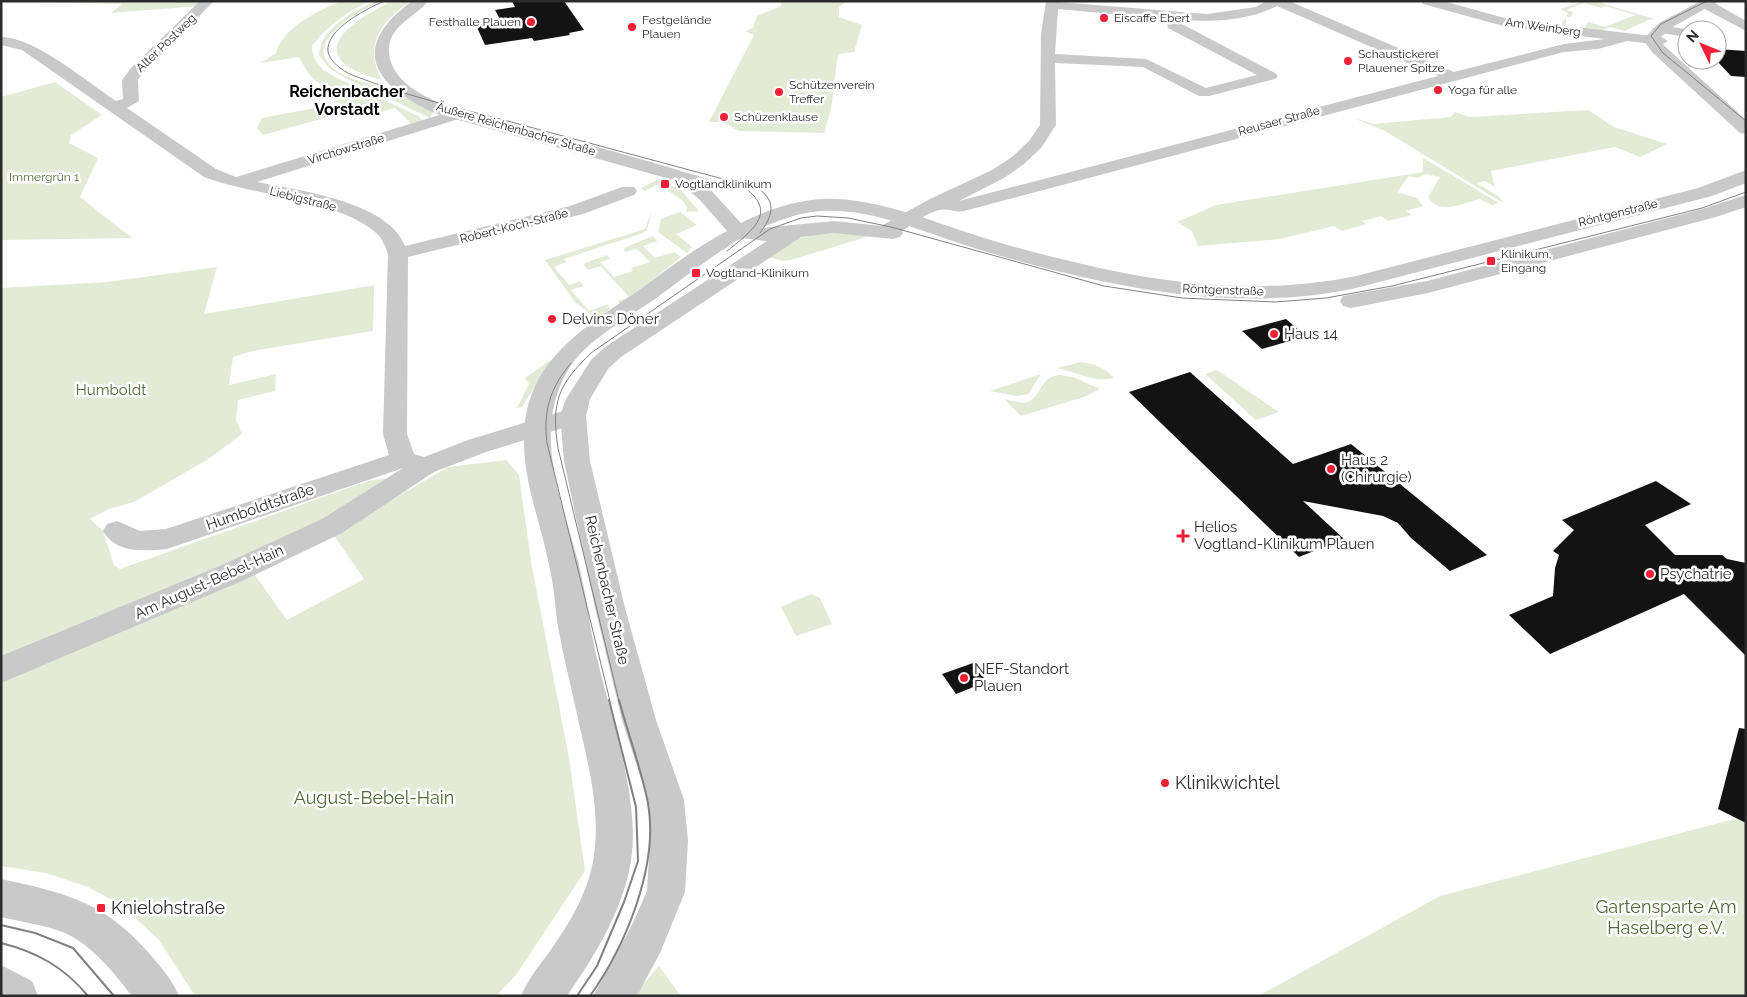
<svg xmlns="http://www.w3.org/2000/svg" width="1747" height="997" font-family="Raleway,sans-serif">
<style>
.green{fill:#e3ebd7}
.building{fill:#131313}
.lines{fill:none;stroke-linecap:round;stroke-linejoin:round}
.minor{fill:#c9c9c9;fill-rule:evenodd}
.tertiary{fill:#c9c9c9;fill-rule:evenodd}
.tram-far1{stroke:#818181;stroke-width:1}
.tram{stroke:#818181;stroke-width:2}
.poi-dot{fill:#f21f35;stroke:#fff;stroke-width:2}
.labels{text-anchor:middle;stroke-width:5;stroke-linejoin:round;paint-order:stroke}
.far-poi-label{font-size:12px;fill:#2c2c2c;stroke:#fff;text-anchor:start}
.far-street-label{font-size:12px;fill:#2c2c2c;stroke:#fff}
.far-park-label{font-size:12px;fill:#506a36;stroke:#fff}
.poi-label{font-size:15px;fill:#2c2c2c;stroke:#fff;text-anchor:start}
.park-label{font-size:15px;fill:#506a36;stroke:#fff}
.street-label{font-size:15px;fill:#2c2c2c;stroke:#fff}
.far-district-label{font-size:16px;font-weight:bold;fill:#000;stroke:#fff}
.near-poi-label{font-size:18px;fill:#2c2c2c;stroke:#fff;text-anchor:start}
.near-park-label{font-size:18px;fill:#506a36;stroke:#fff}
</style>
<rect width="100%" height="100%" fill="#fff"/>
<g class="green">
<polygon points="1,1 206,1 200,6 111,13 122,4"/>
<path d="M341,1H370C347,12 327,26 312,46C312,61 322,70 335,77L418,116L422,120L419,123L412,124L395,108L376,113L334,102L346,97C321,87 311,81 299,57L261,63L276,53C283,27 318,11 341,1Z"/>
<path d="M376,1H380C351,16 290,50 348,77C362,83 379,84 393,90C405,97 417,105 430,110L433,112L430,118L345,78L329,68L319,55C320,28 354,11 376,1Z"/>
<path d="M392,1H411C381,21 363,45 382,80C301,59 344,24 392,1Z"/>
<polygon points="782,1 847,1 839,7 839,17 862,25 854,52 838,54 831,109 824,133 739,131 722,122 709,122 754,35 745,31 753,28 757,16 781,6"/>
<polygon points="1585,1 1594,1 1655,19 1648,20 1625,31 1610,27 1601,31 1584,29 1588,22 1605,27 1635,15 1606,6 1601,8 1584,3 1566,10 1573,12 1571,17 1566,17 1566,23 1560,27 1568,13 1560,9"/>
<polygon points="55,82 102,115 71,135 69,143 98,158 80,197 132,238 1,240 1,97"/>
<polygon points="320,107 339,114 263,135 257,128 262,118"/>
<polygon points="1588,110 1614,127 1667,144 1640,157 1615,147 1491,171 1495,187 1485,181 1476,183 1500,197 1503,203 1385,131 1353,118 1374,124 1451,117 1455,112 1470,117"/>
<path d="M1423,158L1499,203L1492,205L1480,199C1463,203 1439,216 1428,197L1440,177L1426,174L1418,178L1409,176L1397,192L1417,198L1423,206L1406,211L1412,215L1388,221L1381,216L1362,221L1366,224L1342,231L1334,226L1280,239L1198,246L1192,231L1177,222L1216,205L1423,172Z"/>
<polygon points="659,179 681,190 699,211 686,212 687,207 683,201 660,185 656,185 645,191 641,188"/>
<polygon points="652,211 647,230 643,233 564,259 566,262 554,267 569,285 580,281 584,286 571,290 589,311 608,304 610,309 598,320 575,302 545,260 645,229"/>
<polygon points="680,212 697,225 676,234 692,247 687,253 658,232 661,219"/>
<polygon points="825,232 876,234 791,260 782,261 765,256 792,240"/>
<polygon points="653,236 657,241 643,246 655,258 674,252 681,257 623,304 620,304 618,301 629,297 601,266 588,270 584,265 585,263 607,255 610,259 600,262 614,277 633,271 631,268 650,262 637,249 625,252 624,248"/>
<polygon points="217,267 204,314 374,285 373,331 253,351 233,357 229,385 276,374 275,391 238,400 236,420 242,434 207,460 134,502 109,509 90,519 103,531 114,565 120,569 368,481 386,478 386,482 341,512 261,552 1,658 1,288 107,282"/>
<polygon points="552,359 522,407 517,408 529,384 525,378"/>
<path d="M1081,362C1095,364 1105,367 1114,378C1093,383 1077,372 1057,368Z"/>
<polygon points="1217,370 1279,412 1256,420 1205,374"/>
<polygon points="1041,374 1028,394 1017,396 990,391"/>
<path d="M1059,375L1073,377L1100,389L1084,397L1021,416L1004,399C1010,400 1021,404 1027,402C1042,397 1039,377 1059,375Z"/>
<polygon points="506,460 519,475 531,561 569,758 585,871 516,975 496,996 195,996 159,940 121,905 88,887 46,873 1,866 1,678 254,574 287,620 364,579 333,534 448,467"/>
<polygon points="811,594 820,598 832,624 796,636 781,607"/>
<polygon points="1746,816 1746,996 1258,996 1440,896"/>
<polygon points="659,966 681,996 633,996"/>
</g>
<g class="building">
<polygon points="512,1 564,1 584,30 569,33 570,35 534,41 532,38 485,45 475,23 500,19 495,10 515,7"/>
<polygon points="1717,49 1746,51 1746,77 1731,76 1716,60"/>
<polygon points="1286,319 1306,336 1262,349 1242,331"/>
<polygon points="1190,372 1293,464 1351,444 1487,555 1450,571 1411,538 1398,523 1383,516 1303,501 1344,539 1299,557 1129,392"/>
<polygon points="1656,481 1691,504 1645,525 1675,555 1722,555 1727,559 1746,563 1746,656 1684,594 1550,654 1509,615 1553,596 1555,568 1559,555 1553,551 1574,530 1562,520"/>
<polygon points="976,662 986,682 956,694 942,674"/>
<polygon points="1739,728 1746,729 1746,823 1718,809"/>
</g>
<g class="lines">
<g class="minor">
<path d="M200,1H214L142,74L138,80L139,101L127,108L216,169L236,177L459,109L467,114L465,117L257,182C298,190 389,202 405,246L570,206L622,187H634L637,191L634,195L583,214L408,257L407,434L414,454L424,457L468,440L573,408L582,410L585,416L582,422L486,452L434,472L342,533L242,581L1,683V656L222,565L322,519L403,468L167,549C145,551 116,554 103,531L107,524L117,521L140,531L166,529L389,455L383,434L388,254C385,245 382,238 375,232C333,198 254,196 204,177L22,50L1,45V37C35,37 87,82 116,101L123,99L122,80L131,68Z"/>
<path d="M1046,1L1207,14L1256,7L1266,1H1289L1454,72L1564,44L1605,39L1507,27L1423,4L1422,1H1443L1508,19L1661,37L1668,41L1661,45L1627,41L1598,49L1564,52L964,211C955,213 948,208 940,210C919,213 901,241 879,235L876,231L879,227L930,199L992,170L1012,157L1029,141L1040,125L1041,34ZM1277,6L1438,76L959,201L1004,178L1024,164L1041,148L1056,125L1055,63L1143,67L1199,96H1209L1275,79L1278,76L1275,73L1180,23V20C1212,22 1248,21 1277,6ZM1058,9L1166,19L1168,28L1257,75L1206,88L1146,59L1055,54Z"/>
<polygon points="1701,1 1711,1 1746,21 1746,31 1701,7 1699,4"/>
<polygon points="1659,25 1692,30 1687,30 1687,37 1654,32 1652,29"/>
</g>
<g class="tertiary">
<path d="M412,1H428C415,18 389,25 389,50C389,73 409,88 427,97C457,113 493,118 525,127C586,144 647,160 708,179L710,183L708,187L741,223C766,210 794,201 821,199C870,196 929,220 975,235C1009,246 1043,255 1078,263C1168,285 1264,295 1356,276L1698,188L1746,170V183L1712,196L1356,288C1264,308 1169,297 1078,276C1040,267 1002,257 965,245C920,231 871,208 822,211C800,212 780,220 761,228L834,221L893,227L900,229L903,233L900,237L893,239L834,233L801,237L621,357L608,369L590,399L586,416L590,461L625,608L656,720L684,800L688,840L685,892L660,953L637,996H593L632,925L647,891L650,840L648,800L622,720L595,608L564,461L560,416L566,399L591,360L605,347L767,241C759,241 747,237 740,239C734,241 727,248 721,251C698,266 677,283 655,299C628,318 585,341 568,370C532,432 561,498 578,561C586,592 589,624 596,654C610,715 638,792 632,853C626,906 596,954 567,996H521C528,979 539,966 550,951C571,921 589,891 594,855C601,806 586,757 576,710C570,682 563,654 558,627C555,606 554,585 549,565C541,523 523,482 524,438C525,359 585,328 642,288C669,268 697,247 727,231L699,199L677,181L437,114C375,87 347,49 412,1Z"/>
<polygon points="1701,1 1719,1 1669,29 1658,40 1746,120 1746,134 1740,133 1653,53 1643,40 1659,23"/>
<polygon points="1746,195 1746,207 1716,217 1428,293 1351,308 1343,306 1340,301 1343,296 1427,281 1702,209"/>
<path d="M1,879C65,893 103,901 148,952C160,966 172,979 179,996H132C114,973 92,945 65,933C45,925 22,922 1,917Z"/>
<polygon points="1,965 32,981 38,996 1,996"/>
</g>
<g class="tram-far1">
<path d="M384,1C367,9 325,29 328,52C330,62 343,71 352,75C403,95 458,108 511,122C587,142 662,163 738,183C780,210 756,228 727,251"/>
<polyline points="1707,1 1661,24 1651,36 1663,53 1746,121"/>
<path d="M746,181C773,195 779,208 760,233"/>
<path d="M571,363C550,388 543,411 547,443L610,701"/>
<path d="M619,701L558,448C551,402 558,385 591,353L770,229L801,218L817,216L848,218L891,227L1104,286L1182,298L1275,302L1326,298L1392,286L1702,208L1746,192"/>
</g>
<g class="tram">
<polyline points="1,925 35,933 73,948 114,996"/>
<path d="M1,943C37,952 64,967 88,996"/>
<polyline points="577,996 597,966 624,902 638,861 636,807 609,700"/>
<path d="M590,996C626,945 659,866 648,803C641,768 628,734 619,700"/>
</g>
</g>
<g class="poi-dot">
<circle cx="1104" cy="18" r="5"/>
<circle cx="531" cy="22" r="5"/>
<circle cx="632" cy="27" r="5"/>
<circle cx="1348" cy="61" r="5"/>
<circle cx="1438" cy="90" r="5"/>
<circle cx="779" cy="92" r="5"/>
<circle cx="724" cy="117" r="5"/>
<rect x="660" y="179" width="10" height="10" rx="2.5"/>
<rect x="1486" y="256" width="10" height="10" rx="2.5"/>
<rect x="691" y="268" width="10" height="10" rx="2.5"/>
<circle cx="552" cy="319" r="5"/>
<circle cx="1274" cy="334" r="5"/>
<circle cx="1331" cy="469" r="5"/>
<path d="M1180.5 528.5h5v5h5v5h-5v5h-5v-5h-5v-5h5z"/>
<circle cx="1650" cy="574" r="5"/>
<circle cx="964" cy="678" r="5"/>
<circle cx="1165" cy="783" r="5"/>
<rect x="96" y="903" width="10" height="10" rx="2.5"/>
</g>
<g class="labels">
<g class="far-poi-label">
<text x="1114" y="22">Eiscaffe Ebert</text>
<text x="642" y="24">Festgelände<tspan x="642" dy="14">Plauen</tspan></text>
<text x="521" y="26" text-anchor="end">Festhalle Plauen</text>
<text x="1358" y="58">Schaustickerei<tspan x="1358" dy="14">Plauener Spitze</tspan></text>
<text x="789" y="89">Schützenverein<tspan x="789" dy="14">Treffer</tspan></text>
<text x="1448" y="94">Yoga für alle</text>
<text x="734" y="121">Schüzenklause</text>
<text x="675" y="188">Vogtlandklinikum</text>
<text x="1501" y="258">Klinikum,<tspan x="1501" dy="14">Eingang</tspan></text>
<text x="706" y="277">Vogtland-Klinikum</text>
</g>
<g class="far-street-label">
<text transform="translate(1543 27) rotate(8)" y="4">Am Weinberg</text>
<text transform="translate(166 43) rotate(-44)" y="4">Alter Postweg</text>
<text transform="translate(1279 121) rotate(-15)" y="4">Reusaer Straße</text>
<text transform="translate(516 129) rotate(16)" y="4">Äußere Reichenbacher Straße</text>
<text transform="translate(346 149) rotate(-17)" y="4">Virchowstraße</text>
<text transform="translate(303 199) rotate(14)" y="4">Liebigstraße</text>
<text transform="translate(1618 213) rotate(-14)" y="4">Röntgenstraße</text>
<text transform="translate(514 226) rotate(-14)" y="4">Robert-Koch-Straße</text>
<text transform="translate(1223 290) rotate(2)" y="4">Röntgenstraße</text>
</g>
<g class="far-park-label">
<text x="44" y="181">Immergrün 1</text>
</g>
<g class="poi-label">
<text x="562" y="324">Delvins Döner</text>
<text x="1284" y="339">Haus 14</text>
<text x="1341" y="465">Haus 2<tspan x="1341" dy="17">(Chirurgie)</tspan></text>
<text x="1194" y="532">Helios<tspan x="1194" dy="17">Vogtland-Klinikum Plauen</tspan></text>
<text x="1660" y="579">Psychatrie</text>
<text x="974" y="674">NEF-Standort<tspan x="974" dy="17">Plauen</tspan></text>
</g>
<g class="park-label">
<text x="111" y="395">Humboldt</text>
</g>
<g class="street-label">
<text transform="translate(260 507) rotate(-19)" y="5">Humboldtstraße</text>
<text transform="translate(209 582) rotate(-24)" y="5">Am August-Bebel-Hain</text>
<text transform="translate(607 590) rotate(77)" y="5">Reichenbacher Straße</text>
</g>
<g class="far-district-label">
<text x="347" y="97">Reichenbacher<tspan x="347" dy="18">Vorstadt</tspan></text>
</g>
<g class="near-poi-label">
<text x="1175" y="789">Klinikwichtel</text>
<text x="111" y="914">Knielohstraße</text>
</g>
<g class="near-park-label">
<text x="374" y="804">August-Bebel-Hain</text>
<text x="1666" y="913">Gartensparte Am<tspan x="1666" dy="21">Haselberg e.V.</tspan></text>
</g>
</g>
<rect width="1747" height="997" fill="none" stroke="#2c2c2c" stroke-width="5"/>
<g transform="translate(1702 45) rotate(313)"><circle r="24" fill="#ffffff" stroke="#ababab"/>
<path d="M0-4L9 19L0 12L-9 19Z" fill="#f21f35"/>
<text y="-8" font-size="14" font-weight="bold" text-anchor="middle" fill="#2c2c2c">N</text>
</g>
</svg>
